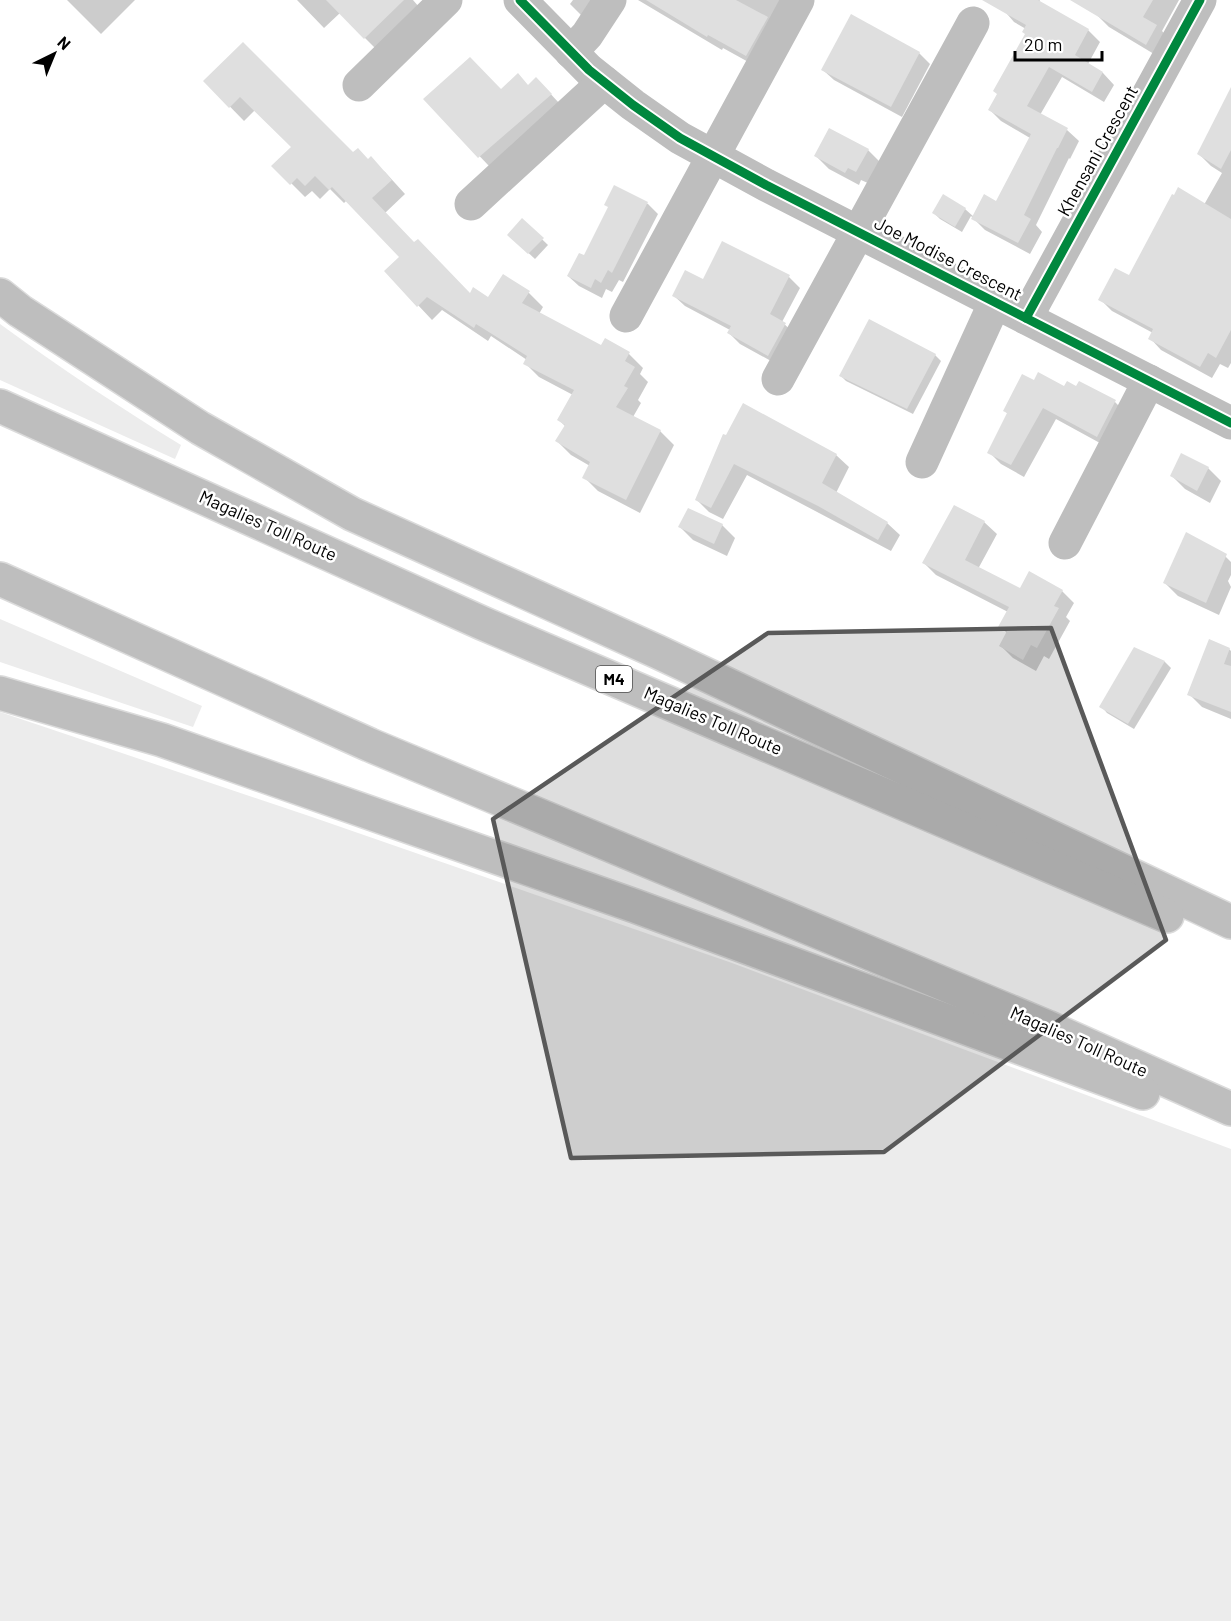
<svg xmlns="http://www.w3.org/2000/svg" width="1231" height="1621" font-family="Barlow,sans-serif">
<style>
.green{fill:#ececec}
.shadow{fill:#0003}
.building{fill:#dfdfdf}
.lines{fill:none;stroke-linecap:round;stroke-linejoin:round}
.motorway-casing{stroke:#dbdbdb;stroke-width:36}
.minor{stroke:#bebebe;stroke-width:33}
.motorway{stroke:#bebebe;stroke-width:33}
.cycleway-casing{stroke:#fff;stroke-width:13}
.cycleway{stroke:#00873e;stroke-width:9}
.marked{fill:#595959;fill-opacity:0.2;stroke:#595959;stroke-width:4.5;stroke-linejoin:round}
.labels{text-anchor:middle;stroke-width:5;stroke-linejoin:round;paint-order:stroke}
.shield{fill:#fff;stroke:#4c4c4c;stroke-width:1.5}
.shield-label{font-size:16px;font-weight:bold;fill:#000}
.street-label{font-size:18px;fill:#000;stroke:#fff}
</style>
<rect width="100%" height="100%" fill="#fff"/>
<g class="green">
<path d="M0,324C59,367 119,407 181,445L175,459L0,380Z"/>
<polygon points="0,619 202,706 193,727 0,662"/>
<polygon points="0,712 312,817 732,963 1231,1149 1231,1621 0,1621"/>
</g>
<g class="shadow">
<polygon points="67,0 135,0 101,34"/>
<polygon points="297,0 413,0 419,7 376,49 340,13 324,28"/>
<polygon points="573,0 612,0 584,18 570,4"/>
<polygon points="638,0 782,0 761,69 723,48 722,50"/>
<polygon points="995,0 1040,0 1039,2 1088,30 1100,42 1088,64 1103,73 1114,85 1104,102 1062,77 1040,115 1067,130 1079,141 1070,159 1069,158 1036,225 1042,232 1030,254 985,230 971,216 962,232 940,219 934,213 943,196 965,209 974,217 996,203 1030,138 1001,121 990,110 1026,34 1026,29 1014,22"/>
<polygon points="1104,0 1179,0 1162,31 1170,39 1159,57 1109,27 1096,14"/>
<polygon points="243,44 353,154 368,160 385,172 405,194 385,213 415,244 470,295 488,299 503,276 529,293 543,307 539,314 601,347 606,340 629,354 643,368 640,374 648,382 638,400 641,403 633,417 660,431 674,445 640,513 598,491 584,477 590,466 571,455 557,441 566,427 559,420 573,395 539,377 525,363 527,360 491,336 488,341 442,310 432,320 386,271 401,257 347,200 344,203 330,189 320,199 312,191 305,197 274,166 293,147 255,110 244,121 205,81"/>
<polygon points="919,53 930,64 902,117 834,80 823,70"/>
<polygon points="529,87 546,89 560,104 489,166 425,99"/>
<polygon points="1231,94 1231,363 1228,368 1220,364 1212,378 1161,350 1150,338 1153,333 1112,311 1100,299 1130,277 1205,203 1222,173 1211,166 1199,154"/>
<polygon points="868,150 881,163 870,184 861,180 859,185 829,169 816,156"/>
<polygon points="615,187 648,204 658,214 623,282 619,280 612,292 606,289 602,298 579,286 568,276 585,257 609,208"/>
<polygon points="523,221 548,245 535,259 509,235"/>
<polygon points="789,277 800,288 782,322 796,335 780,366 740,344 729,333 730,330 685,306 673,295 703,281"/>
<polygon points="935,355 941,361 913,414 846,381 840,375"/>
<polygon points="1035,382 1115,402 1127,414 1109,448 1056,419 1024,477 1001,464 989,452 1008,414 1004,410"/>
<polygon points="724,436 836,455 849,467 836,493 887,523 900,535 891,551 747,475 723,519 709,512 697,500"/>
<polygon points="1208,468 1221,481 1210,503 1185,489 1172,476"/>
<polygon points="955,507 984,522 997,534 978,569 1020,590 1062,591 1074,603 1066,617 1070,621 1049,659 1044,656 1036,671 1013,658 1001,646 1007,633 1000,626 1008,612 936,575 924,563"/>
<polygon points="722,525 735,538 727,556 693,540 680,527"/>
<polygon points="1222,553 1231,562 1231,575 1228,581 1231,587 1219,615 1178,596 1165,583"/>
<polygon points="1135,649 1165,662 1171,668 1134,729 1107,713 1101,706"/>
<polygon points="1229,649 1231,651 1231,719 1202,707 1189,694"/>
</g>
<g class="building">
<polygon points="326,0 404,0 364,39"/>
<polygon points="646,0 736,0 768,17 746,56 708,35 707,37"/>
<polygon points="982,0 1038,0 1089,29 1075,55 1103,72 1092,92 1049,67 1027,106 1068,128 1058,148 1057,148 1024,215 1031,219 1018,243 971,219 984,194 996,201 1031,134 988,110 997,94 993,91 1025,34 1022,32 1026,25"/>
<polygon points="1070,0 1153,0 1143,17 1157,25 1146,45"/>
<polygon points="851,14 920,52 891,107 821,70"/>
<polygon points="243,42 353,152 358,148 368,159 371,156 392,180 372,198 414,242 418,239 470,293 473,287 488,297 503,274 530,291 522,303 601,345 605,338 630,352 625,361 635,367 624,386 628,388 616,407 661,430 626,500 582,478 590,462 555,441 565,425 557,420 574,390 523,364 527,356 476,324 474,328 427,297 417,307 384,271 399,257 332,187 329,190 315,176 305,186 297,178 290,185 271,166 291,147 240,97 229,108 203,81"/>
<polygon points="470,57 501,89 518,73 528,85 536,77 552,94 478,158 423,99"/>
<polygon points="1231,87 1231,150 1221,169 1197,154"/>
<polygon points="829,128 869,149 856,172 848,168 845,173 814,156"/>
<polygon points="614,185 648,202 612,273 608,270 601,283 595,279 591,288 567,276 579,253 584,255 608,207 604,205"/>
<polygon points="1178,187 1231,219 1231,330 1216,358 1208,353 1200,367 1148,339 1153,329 1098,300 1115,268 1129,275 1172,194 1174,195"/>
<polygon points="943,194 966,208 955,227 932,213"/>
<polygon points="522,218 544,238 528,254 507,235"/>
<polygon points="722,241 790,275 770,314 786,323 768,356 727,333 731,326 672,296 685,270 703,279"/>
<polygon points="869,319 936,354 907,409 839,376"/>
<polygon points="1038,372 1064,386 1067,381 1076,386 1079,381 1116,400 1097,437 1043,408 1011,465 987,453 1007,413 1003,411 1022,374 1034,380"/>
<polygon points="743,403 837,454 822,483 888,522 878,540 818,506 734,464 711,508 695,500 723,434 726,435"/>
<polygon points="1181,453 1209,467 1197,491 1170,476"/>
<polygon points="954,505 985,521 965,560 1020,588 1029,571 1063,590 1054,606 1059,608 1037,648 1031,645 1023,660 999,646 1007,631 998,627 1009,607 922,563"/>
<polygon points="688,508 723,524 714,544 678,527"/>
<polygon points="1186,532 1227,554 1206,603 1163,583"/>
<polygon points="1209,639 1230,648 1224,664 1231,666 1231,712 1187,695"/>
<polygon points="1134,647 1165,661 1128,724 1099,707"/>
</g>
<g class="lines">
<defs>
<g id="motorway">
<polyline points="0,295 20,311 200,428 352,514 658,652 1231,922"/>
<polyline points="0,406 482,623 1167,916"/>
<polyline points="0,579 370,745 1047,1027 1231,1109"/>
<polyline points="0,693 162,740 635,906 1143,1093"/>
</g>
</defs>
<use href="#motorway" class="motorway-casing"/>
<g class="minor">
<polyline points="520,0 589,70 633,105 680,138 766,185 1231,423"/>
<polyline points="571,52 587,35 610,0"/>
<polyline points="359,85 446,0"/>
<polyline points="471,204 604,82"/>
<polyline points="626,316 798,0"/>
<polyline points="1026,318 1200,0"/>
<polyline points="778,379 973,23"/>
<polyline points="922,462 995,302"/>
<polyline points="1065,543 1149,381"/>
</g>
<use href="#motorway" class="motorway"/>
<defs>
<g id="cycleway">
<polyline points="520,0 589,70 633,105 680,138 766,185 1231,423"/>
<polyline points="1026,318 1200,0"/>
</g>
</defs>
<use href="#cycleway" class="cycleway-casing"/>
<use href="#cycleway" class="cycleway"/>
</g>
<path class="marked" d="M1051,628L1166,940L884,1152L571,1158L493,819L768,633Z"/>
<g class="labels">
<rect class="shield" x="596" y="666" width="36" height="26" rx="4.5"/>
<g class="shield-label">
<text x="614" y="685">M4</text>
</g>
<g class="street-label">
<text transform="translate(1098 151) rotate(-61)" y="6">Khensani Crescent</text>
<text transform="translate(948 259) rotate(27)" y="6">Joe Modise Crescent</text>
<text transform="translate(268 526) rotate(24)" y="6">Magalies Toll Route</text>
<text transform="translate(713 721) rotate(23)" y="6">Magalies Toll Route</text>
<text transform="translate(1079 1042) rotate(24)" y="6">Magalies Toll Route</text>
</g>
</g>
<g transform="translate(54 54) rotate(43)" stroke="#ffffff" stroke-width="4.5" paint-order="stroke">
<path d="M0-4.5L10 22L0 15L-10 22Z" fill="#000000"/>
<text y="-9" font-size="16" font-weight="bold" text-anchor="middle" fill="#000000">N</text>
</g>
<path d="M1015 51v9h87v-9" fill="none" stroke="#000000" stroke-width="3"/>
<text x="1024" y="51" font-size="18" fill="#000000" stroke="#ffffff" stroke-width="4.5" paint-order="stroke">20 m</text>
</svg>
